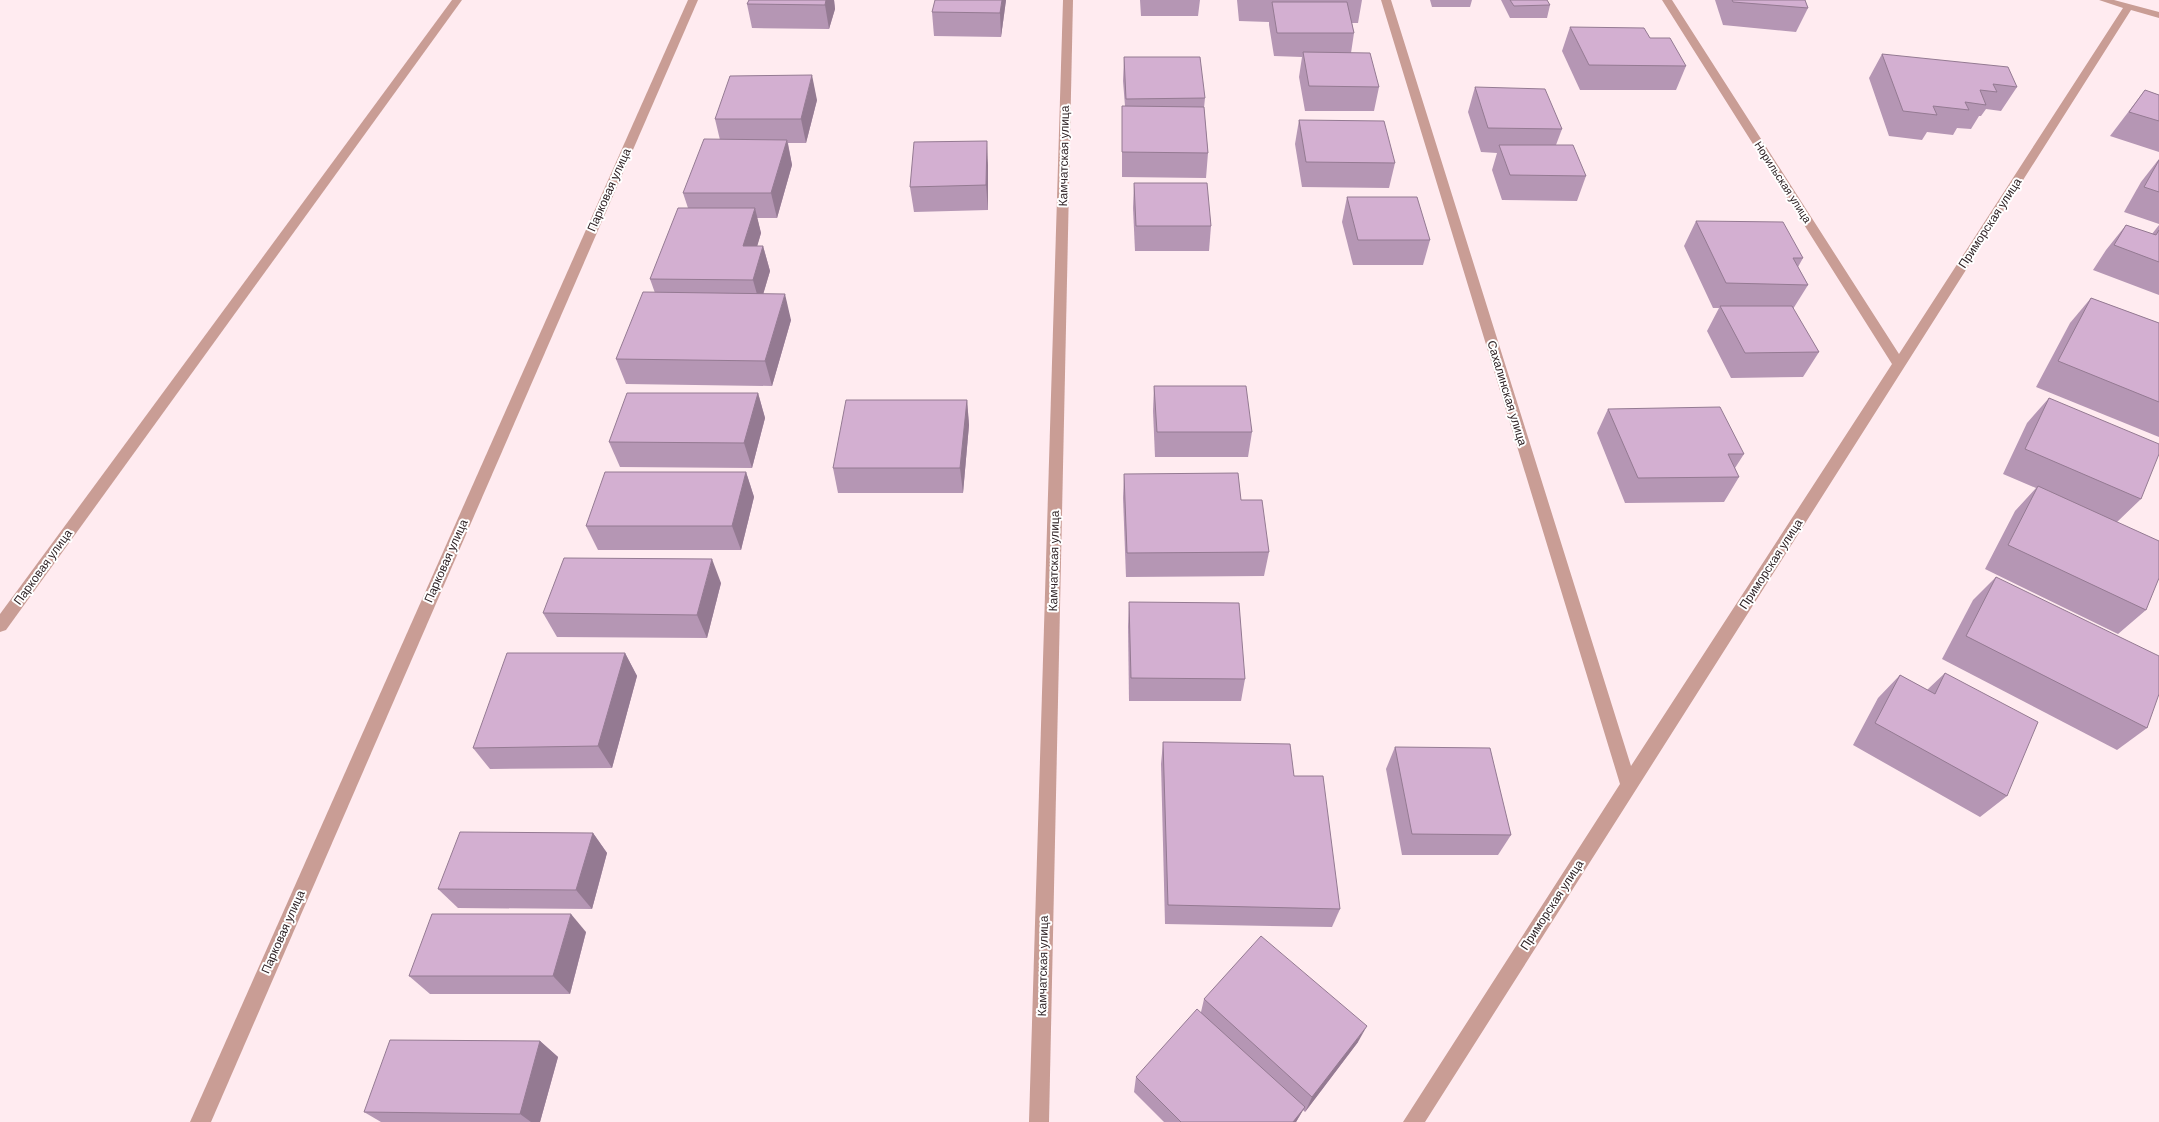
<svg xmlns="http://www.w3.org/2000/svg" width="2159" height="1122" font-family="Arial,sans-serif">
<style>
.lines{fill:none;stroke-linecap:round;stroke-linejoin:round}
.street{fill:#c99d95;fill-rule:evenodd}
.wall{fill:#b596b4}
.shaded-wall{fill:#947a92}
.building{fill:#d3afd1;stroke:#947a92}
.labels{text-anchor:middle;stroke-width:4;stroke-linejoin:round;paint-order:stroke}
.far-street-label{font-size:11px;fill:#2e2225;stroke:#fff}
.street-label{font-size:12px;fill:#2e2225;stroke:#fff}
</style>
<rect width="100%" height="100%" fill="#ffebf0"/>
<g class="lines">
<g class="street">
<polygon points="452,0 462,0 6,630 0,632 0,614"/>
<polygon points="688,0 698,0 211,1122 190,1122"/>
<polygon points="1063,0 1073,0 1049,1122 1029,1122"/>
<polygon points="1381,0 1391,0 1631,766 1892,364 1662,0 1672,0 1899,354 2123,8 2099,0 2114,0 2159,12 2159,18 2131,10 1425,1122 1403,1122 1620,784"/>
</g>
</g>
<g class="wall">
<polygon points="749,0 834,0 835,9 829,29 752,28 747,4"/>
<polygon points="1006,0 1001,37 934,36 932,12"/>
<polygon points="1140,0 1200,0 1198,16 1141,16"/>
<polygon points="1237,0 1362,0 1358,23 1352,23 1354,33 1351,53 1379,87 1374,111 1305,111 1299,77 1302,57 1274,56 1269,25 1269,22 1239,21"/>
<polygon points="1430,0 1472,0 1470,7 1432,7"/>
<polygon points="1501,0 1547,0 1550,5 1547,18 1510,18"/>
<polygon points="1715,0 1805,0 1808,8 1796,32 1723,25"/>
<polygon points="1570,27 1650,38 1686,66 1676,90 1580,90 1562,51"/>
<polygon points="1882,54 2017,87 2001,111 1986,109 1981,116 1979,116 1971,129 1957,128 1953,135 1927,132 1922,140 1889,136 1869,78"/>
<polygon points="1124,57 1205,98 1204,108 1208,153 1206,178 1122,177 1122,106 1125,106 1123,81"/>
<polygon points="1475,87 1562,129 1556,145 1586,176 1577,201 1502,200 1492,170 1497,153 1481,152 1468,112"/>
<polygon points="2145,90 2159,95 2159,152 2110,136"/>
<polygon points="817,100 806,143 788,143 792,165 777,218 757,218 761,233 757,246 763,246 770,271 763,294 791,320 772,386 626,384 616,359 655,293 650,279 688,208 683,193 720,140 715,119"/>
<polygon points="1299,120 1395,163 1389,188 1302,187 1295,144"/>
<polygon points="2159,159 2159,224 2124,212 2141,182"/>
<polygon points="988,165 988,210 914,212 910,187"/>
<polygon points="1134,183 1211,226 1209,251 1135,251 1133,208"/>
<polygon points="1347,197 1430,240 1423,265 1353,265 1342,222"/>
<polygon points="1696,221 1803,258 1798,267 1808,285 1793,309 1819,352 1803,377 1731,378 1707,331 1719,308 1713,308 1684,246"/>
<polygon points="2126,225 2152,234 2159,225 2159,295 2093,270 2106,250"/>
<polygon points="2091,298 2159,323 2159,437 2036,387 2070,323"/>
<polygon points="1154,386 1252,432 1248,457 1155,457 1153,411"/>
<polygon points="758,393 765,418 752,468 620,467 609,442"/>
<polygon points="2049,398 2141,499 2117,522 2146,610 2118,634 1985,569 2015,511 2036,488 2003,474 2027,423"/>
<polygon points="967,400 969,425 963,493 838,493 833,468"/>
<polygon points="1608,409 1744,454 1735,468 1739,477 1724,502 1625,503 1597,433"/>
<polygon points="746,472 754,497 741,550 598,550 586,526"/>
<polygon points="1124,474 1241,500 1269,552 1264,576 1126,577 1123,498"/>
<polygon points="1996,577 2147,728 2117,750 1942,659 1973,600"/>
<polygon points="721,583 707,638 557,637 543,613"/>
<polygon points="1129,602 1245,679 1241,701 1129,701 1128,626"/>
<polygon points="625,653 637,676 612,768 490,769 473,748"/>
<polygon points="1945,673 2007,796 1980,817 1853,745 1878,698 1900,675 1927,690"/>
<polygon points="1163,742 1294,776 1340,909 1332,927 1165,924 1161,764"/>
<polygon points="1395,747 1511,835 1498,855 1402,855 1386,769"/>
<polygon points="593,833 607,853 592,909 458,908 438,889"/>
<polygon points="586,932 570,994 430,994 409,976"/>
<polygon points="1204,999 1358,1042 1305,1112 1303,1110 1296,1122 1164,1122 1134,1092 1136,1077 1201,1012"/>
<polygon points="540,1041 558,1057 540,1122 381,1122 364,1112"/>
</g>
<g class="shaded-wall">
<polygon points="826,0 834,0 835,9 829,29 825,5"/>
<polygon points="1002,0 1006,0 1001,37 1000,13"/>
<polygon points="812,75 817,100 806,143 801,119"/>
<polygon points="787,140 792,165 777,218 771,193"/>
<polygon points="987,141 988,165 988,210 986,185"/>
<polygon points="755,208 761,233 750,271 743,246"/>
<polygon points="763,246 770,271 760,305 753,280"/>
<polygon points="785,294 791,320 772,386 765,361"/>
<polygon points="758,393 765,418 752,468 744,443"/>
<polygon points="967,400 969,425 963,493 960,468"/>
<polygon points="746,472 754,497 741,550 732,526"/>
<polygon points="712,559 721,583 707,638 697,615"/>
<polygon points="625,653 637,676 612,768 598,746"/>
<polygon points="593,833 607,853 592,909 576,890"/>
<polygon points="571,914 586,932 570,994 553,976"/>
<polygon points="1367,1026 1358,1042 1305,1112 1312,1097"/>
<polygon points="540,1041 558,1057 540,1122 531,1122 520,1114"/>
<polygon points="1305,1107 1296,1122 1293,1122"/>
</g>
<g class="building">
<polygon points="749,0 826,0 825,5 747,4"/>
<polygon points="935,0 1002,0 1000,13 932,12"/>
<polygon points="1510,0 1547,0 1550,5 1514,6"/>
<polygon points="1732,0 1805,0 1808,8 1733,2"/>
<polygon points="1272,2 1347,2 1354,33 1277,33"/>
<polygon points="1570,27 1644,28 1650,38 1670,38 1686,66 1589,65"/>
<polygon points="1303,52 1370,53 1379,87 1309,86"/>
<polygon points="1882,54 2008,67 2017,87 1993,84 1997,92 1980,90 1986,105 1965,102 1969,110 1933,106 1937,115 1903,111"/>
<polygon points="1124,57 1200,57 1205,98 1126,99"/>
<polygon points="812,75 801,119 715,119 730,76"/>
<polygon points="1475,87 1545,89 1562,129 1488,128"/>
<polygon points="2145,90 2159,95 2159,121 2129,112"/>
<polygon points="1122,106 1204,107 1208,153 1122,152"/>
<polygon points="1299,120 1384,121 1395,163 1306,162"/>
<polygon points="704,139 787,140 771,193 683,193"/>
<polygon points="987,141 986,185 910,187 914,142"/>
<polygon points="1499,145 1573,145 1586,176 1510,175"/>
<polygon points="2159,160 2159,192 2144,187"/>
<polygon points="1134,183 1207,183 1211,226 1136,226"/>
<polygon points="1347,197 1417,197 1430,240 1358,240"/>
<polygon points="678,208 755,208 743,246 763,246 753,280 650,279"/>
<polygon points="1696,221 1783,222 1803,258 1793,258 1808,285 1726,283"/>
<polygon points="2126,225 2156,235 2159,230 2159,262 2114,245"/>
<polygon points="643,292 785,294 765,361 616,359"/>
<polygon points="2091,298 2159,323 2159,402 2058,361"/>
<polygon points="1720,306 1792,306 1819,352 1745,353"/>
<polygon points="1154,386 1246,386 1252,432 1157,432"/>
<polygon points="627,393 758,393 744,443 609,442"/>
<polygon points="2049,398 2159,444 2159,454 2141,499 2025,449"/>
<polygon points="846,400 967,400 960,468 833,468"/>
<polygon points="1720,407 1744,454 1728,454 1739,477 1638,478 1608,409"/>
<polygon points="605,472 746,472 732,526 586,526"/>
<polygon points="1238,473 1241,500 1262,500 1269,552 1127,553 1124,474"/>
<polygon points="2038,486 2159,541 2159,578 2146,610 2008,545"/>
<polygon points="564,558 712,559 697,615 543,613"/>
<polygon points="1996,577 2159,656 2159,694 2147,728 1966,636"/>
<polygon points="1129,602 1239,603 1245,679 1131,678"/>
<polygon points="507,653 625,653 598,746 473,748"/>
<polygon points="1945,673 2038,722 2007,796 1875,723 1900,675 1935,694"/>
<polygon points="1163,742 1290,744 1294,776 1323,776 1340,909 1168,905"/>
<polygon points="1395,747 1490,748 1511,835 1412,834"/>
<polygon points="460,832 593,833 576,890 438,889"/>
<polygon points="432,914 571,914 553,976 409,976"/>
<polygon points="1261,936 1367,1026 1312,1097 1204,999"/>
<polygon points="1197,1009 1305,1107 1293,1122 1181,1122 1136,1077"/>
<polygon points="390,1040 540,1041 520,1114 364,1112"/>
</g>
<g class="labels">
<g class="far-street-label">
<text transform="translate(1783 182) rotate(57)" y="4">Норильская улица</text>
</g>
<g class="street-label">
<text transform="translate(1064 156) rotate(-89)" y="4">Камчатская улица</text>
<text transform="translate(609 190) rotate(-66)" y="4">Парковая улица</text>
<text transform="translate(1990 223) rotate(-57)" y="4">Приморская улица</text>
<text transform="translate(1507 393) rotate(73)" y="4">Сахалинская улица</text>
<text transform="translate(446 561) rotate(-66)" y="4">Парковая улица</text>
<text transform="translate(1054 561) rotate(-89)" y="4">Камчатская улица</text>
<text transform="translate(1771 564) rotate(-57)" y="4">Приморская улица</text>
<text transform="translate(43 567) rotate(-54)" y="4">Парковая улица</text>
<text transform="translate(1552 905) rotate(-57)" y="4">Приморская улица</text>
<text transform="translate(283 932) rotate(-66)" y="4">Парковая улица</text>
<text transform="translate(1043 966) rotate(-89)" y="4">Камчатская улица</text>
</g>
</g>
</svg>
